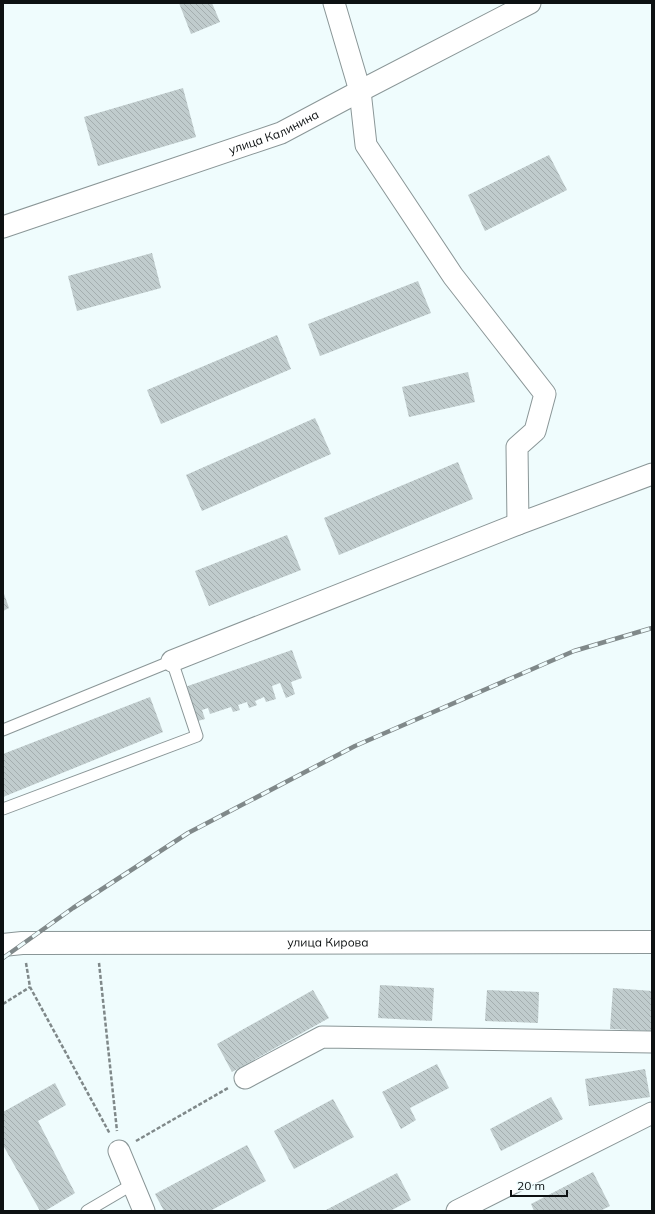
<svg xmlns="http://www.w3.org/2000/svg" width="655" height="1214" font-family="Mulish,sans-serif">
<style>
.building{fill:url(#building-back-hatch)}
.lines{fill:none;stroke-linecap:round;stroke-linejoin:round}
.service-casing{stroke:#8a9697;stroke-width:13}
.minor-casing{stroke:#8a9697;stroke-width:23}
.secondary-casing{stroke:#8a9697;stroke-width:24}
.path{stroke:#7f8889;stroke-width:2.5;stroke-dasharray:4 2;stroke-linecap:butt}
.service{stroke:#fff;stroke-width:11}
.minor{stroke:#fff;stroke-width:21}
.secondary{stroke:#fff;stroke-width:22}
.rail-casing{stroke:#80898a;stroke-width:4.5}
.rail{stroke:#effcfd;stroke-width:3;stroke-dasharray:9;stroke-linecap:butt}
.labels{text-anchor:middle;stroke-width:3;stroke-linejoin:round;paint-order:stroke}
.street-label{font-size:12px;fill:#0d1112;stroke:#effcfd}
</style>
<defs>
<pattern id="building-back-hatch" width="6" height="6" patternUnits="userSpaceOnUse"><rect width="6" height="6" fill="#c0cccd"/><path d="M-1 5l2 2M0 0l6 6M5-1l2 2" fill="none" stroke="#a4aeaf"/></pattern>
</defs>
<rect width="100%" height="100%" fill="#effcfd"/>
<g class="building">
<polygon points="179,3 212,3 220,22 191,34"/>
<polygon points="183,88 196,137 98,166 84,117"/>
<polygon points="549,155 567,190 485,231 468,195"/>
<polygon points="152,253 161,288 77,311 68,276"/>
<polygon points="418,281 431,313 320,356 308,324"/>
<polygon points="277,335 291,369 161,424 147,390"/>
<polygon points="468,372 475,402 409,417 402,387"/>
<polygon points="315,418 331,454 202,511 186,475"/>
<polygon points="458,462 473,499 339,555 324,518"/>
<polygon points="287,535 301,570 209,606 195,571"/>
<polygon points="3,591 9,608 3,611"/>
<polygon points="292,650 302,678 291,682 295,694 286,698 280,683 272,686 276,699 266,702 264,697 255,701 257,705 249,708 247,702 238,705 240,710 233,712 231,707 210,714 208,708 202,710 205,719 194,722 182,688"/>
<polygon points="150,697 163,732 3,797 3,754"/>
<polygon points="380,985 434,988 432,1021 378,1018"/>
<polygon points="613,988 652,991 652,1031 610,1029"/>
<polygon points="313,990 329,1018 232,1072 217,1044"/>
<polygon points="487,990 539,992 538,1023 485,1021"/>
<polygon points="437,1064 449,1088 410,1108 416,1120 401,1129 382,1092"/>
<polygon points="645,1069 650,1097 589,1106 585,1079"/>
<polygon points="55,1083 66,1105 38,1121 75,1193 45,1211 40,1211 3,1145 3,1112"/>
<polygon points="551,1097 563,1119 501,1151 490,1129"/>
<polygon points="333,1099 354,1137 294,1169 274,1131"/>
<polygon points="247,1145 266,1181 210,1211 164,1211 155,1194"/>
<polygon points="593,1172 610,1206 600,1211 534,1211 531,1204"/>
<polygon points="397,1173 411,1200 390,1211 324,1211"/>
</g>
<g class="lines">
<defs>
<g id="service">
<polyline points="3,730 172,661 197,736 3,809"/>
<polyline points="87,1211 133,1184"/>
</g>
<g id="minor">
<polyline points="334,3 360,91 366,145 453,276 545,394 535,431 517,447 518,524"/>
<path id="s1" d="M3,227L281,133L360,91L530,3"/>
<polyline points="172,661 518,524 652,474"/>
<polyline points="245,1078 322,1037 652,1042"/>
<polyline points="119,1151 144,1211"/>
<polyline points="457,1211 652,1113"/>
</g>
<g id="secondary">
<path id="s2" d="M3,945L22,943L652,942"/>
</g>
</defs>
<use href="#service" class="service-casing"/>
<use href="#minor" class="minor-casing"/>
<use href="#secondary" class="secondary-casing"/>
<g class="path">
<polyline points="26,963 30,987 110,1134"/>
<polyline points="99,963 117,1131"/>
<polyline points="3,1004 30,987"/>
<polyline points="136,1141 228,1088"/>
</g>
<use href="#service" class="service"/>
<use href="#minor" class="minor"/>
<use href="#secondary" class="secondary"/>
<defs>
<polyline id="rail" points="3,958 73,908 188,833 355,746 574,651 652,628"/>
</defs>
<use href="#rail" class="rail-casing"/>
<use href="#rail" class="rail"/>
</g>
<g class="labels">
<g class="street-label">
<text dy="4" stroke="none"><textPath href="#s1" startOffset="287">улица Калинина</textPath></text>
<text dy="4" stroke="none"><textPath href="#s2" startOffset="325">улица Кирова</textPath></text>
</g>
</g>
<rect width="655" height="1214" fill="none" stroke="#0d1112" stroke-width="8"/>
<path d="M511 1190v6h56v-6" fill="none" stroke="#0d1112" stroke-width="2"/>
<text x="517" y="1190" font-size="12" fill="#0d1112" stroke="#effcfd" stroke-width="3" paint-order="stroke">20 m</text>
</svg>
